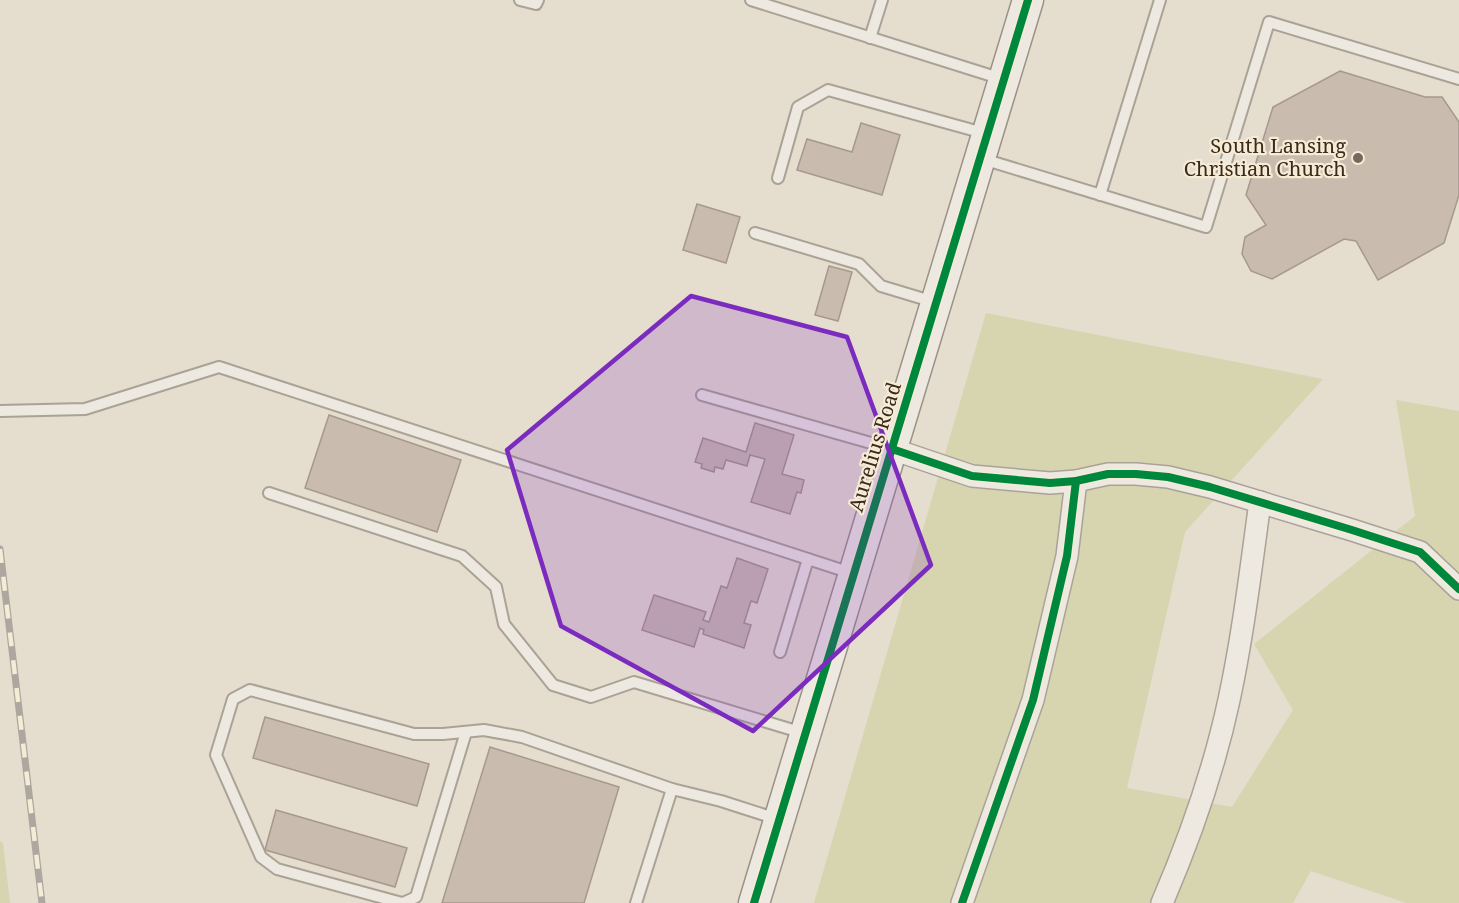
<svg xmlns="http://www.w3.org/2000/svg" width="1459" height="903" font-family="'Noto Serif',serif">
<style>
.green{fill:#d6d5b0}
.building{fill:#cabbaf;stroke:#a6988d;stroke-width:1.5}
.lines{fill:none;stroke-linecap:round;stroke-linejoin:round}
.lane-casing{stroke:#aaa297;stroke-width:14}
.street-casing{stroke:#aaa297;stroke-width:24}
.secondary-casing{stroke:#9a9286;stroke-width:33}
.lane{stroke:#eee9e0;stroke-width:10}
.street{stroke:#eee9e0;stroke-width:21}
.secondary{stroke:#eee9e0;stroke-width:30}
.rail-casing{stroke:#ada7a0;stroke-width:7}
.rail{stroke:#f6ebd4;stroke-width:4.5;stroke-dasharray:14;stroke-linecap:butt}
.cycleway-casing{stroke:#f6ebd4;stroke-width:11}
.cycleway{stroke:#00873e;stroke-width:8}
.marked{fill:#7b2cbf;fill-opacity:0.2;stroke:#7b2cbf;stroke-width:4.5;stroke-linejoin:round}
.poi-dot{fill:#76695c;stroke:#f6ebd4;stroke-width:2}
.labels{text-anchor:middle;stroke-width:4.5;stroke-linejoin:round;paint-order:stroke}
.poi-label{font-size:20px;fill:#3a2a1e;stroke:#f6ebd4;text-anchor:end}
.street-label{font-size:20px;fill:#3a2a1e;stroke:#f6ebd4}
</style>
<rect width="100%" height="100%" fill="#e5ddce"/>
<g class="green">
<polygon points="986,313 1323,379 1185,532 1127,788 1232,807 1293,710 1254,644 1415,516 1396,400 1459,411 1459,903 1406,903 1311,871 1293,903 814,903"/>
<polygon points="0,841 3,843 10,903 0,903"/>
</g>
<g class="building">
<polygon points="1340,71 1425,97 1442,97 1459,122 1459,195 1444,243 1378,280 1356,241 1344,239 1272,279 1251,271 1242,254 1245,237 1266,225 1246,195 1273,107"/>
<polygon points="861,123 900,135 882,195 797,170 807,139 852,152"/>
<polygon points="697,204 740,217 726,263 683,250"/>
<polygon points="829,266 852,272 838,321 815,315"/>
<polygon points="329,415 461,460 437,532 305,488"/>
<polygon points="755,423 794,435 782,474 804,480 801,493 797,492 790,514 751,502 765,459 750,455 747,466 726,460 723,469 715,467 714,472 701,468 702,464 695,462 703,438 746,452"/>
<polygon points="737,558 768,569 757,603 751,601 744,623 751,625 744,648 703,634 704,630 700,628 694,647 642,630 654,595 706,612 703,620 709,622 721,586 727,588"/>
<polygon points="265,717 429,764 417,806 253,758"/>
<polygon points="490,747 619,787 584,903 442,903"/>
<polygon points="276,810 407,848 395,887 265,850"/>
</g>
<g class="lines">
<defs>
<g id="lane">
<polyline points="520,0 536,4 538,0"/>
<polyline points="751,0 1002,79"/>
<polyline points="870,38 882,0"/>
<polyline points="983,159 1206,227 1269,22 1459,79"/>
<polyline points="778,178 798,107 828,90 987,134"/>
<polyline points="1100,195 1160,0"/>
<polyline points="755,233 859,264 881,286 934,302"/>
<polyline points="702,395 892,449"/>
<polyline points="0,411 85,409 219,367 854,574"/>
<polyline points="269,493 462,556 496,587 504,624 553,685 591,697 634,682 803,733"/>
<polyline points="780,652 808,559"/>
<polyline points="402,903 277,869 261,857 216,755 233,699 250,690 414,734 443,734 484,730 522,737 672,789"/>
<polyline points="403,903 416,897 466,732"/>
<polyline points="636,903 672,789 721,801 777,819"/>
</g>
<g id="street">
<polyline points="892,449 972,476 1050,483 1076,481 1108,474 1136,474 1168,477 1210,487 1352,530 1420,552 1459,589"/>
<polyline points="962,903 1033,700 1067,556 1076,481"/>
<path d="M1162,903C1190,838 1214,770 1229,700C1243,635 1251,568 1260,502"/>
</g>
<polyline id="secondary" points="754,903 1028,0"/>
</defs>
<use href="#lane" class="lane-casing"/>
<use href="#street" class="street-casing"/>
<use href="#secondary" class="secondary-casing"/>
<use href="#lane" class="lane"/>
<use href="#street" class="street"/>
<use href="#secondary" class="secondary"/>
<defs>
<polyline id="rail" points="0,549 42,903"/>
</defs>
<use href="#rail" class="rail-casing"/>
<use href="#rail" class="rail"/>
<defs>
<g id="cycleway">
<polyline points="892,449 972,476 1050,483 1076,481 1108,474 1136,474 1168,477 1210,487 1352,530 1420,552 1459,589"/>
<polyline points="754,903 1028,0"/>
<polyline points="962,903 1033,700 1067,556 1076,481"/>
</g>
</defs>
<use href="#cycleway" class="cycleway-casing"/>
<use href="#cycleway" class="cycleway"/>
</g>
<path class="marked" d="M691,296L847,337L931,565L753,731L561,626L507,450Z"/>
<circle class="poi-dot" cx="1358" cy="158" r="6"/>
<g class="labels">
<g class="poi-label">
<text x="1346" y="153">South Lansing<tspan x="1346" dy="23">Christian Church</tspan></text>
</g>
<g class="street-label">
<text transform="translate(875 447) rotate(-73)" y="7">Aurelius Road</text>
</g>
</g>
</svg>
